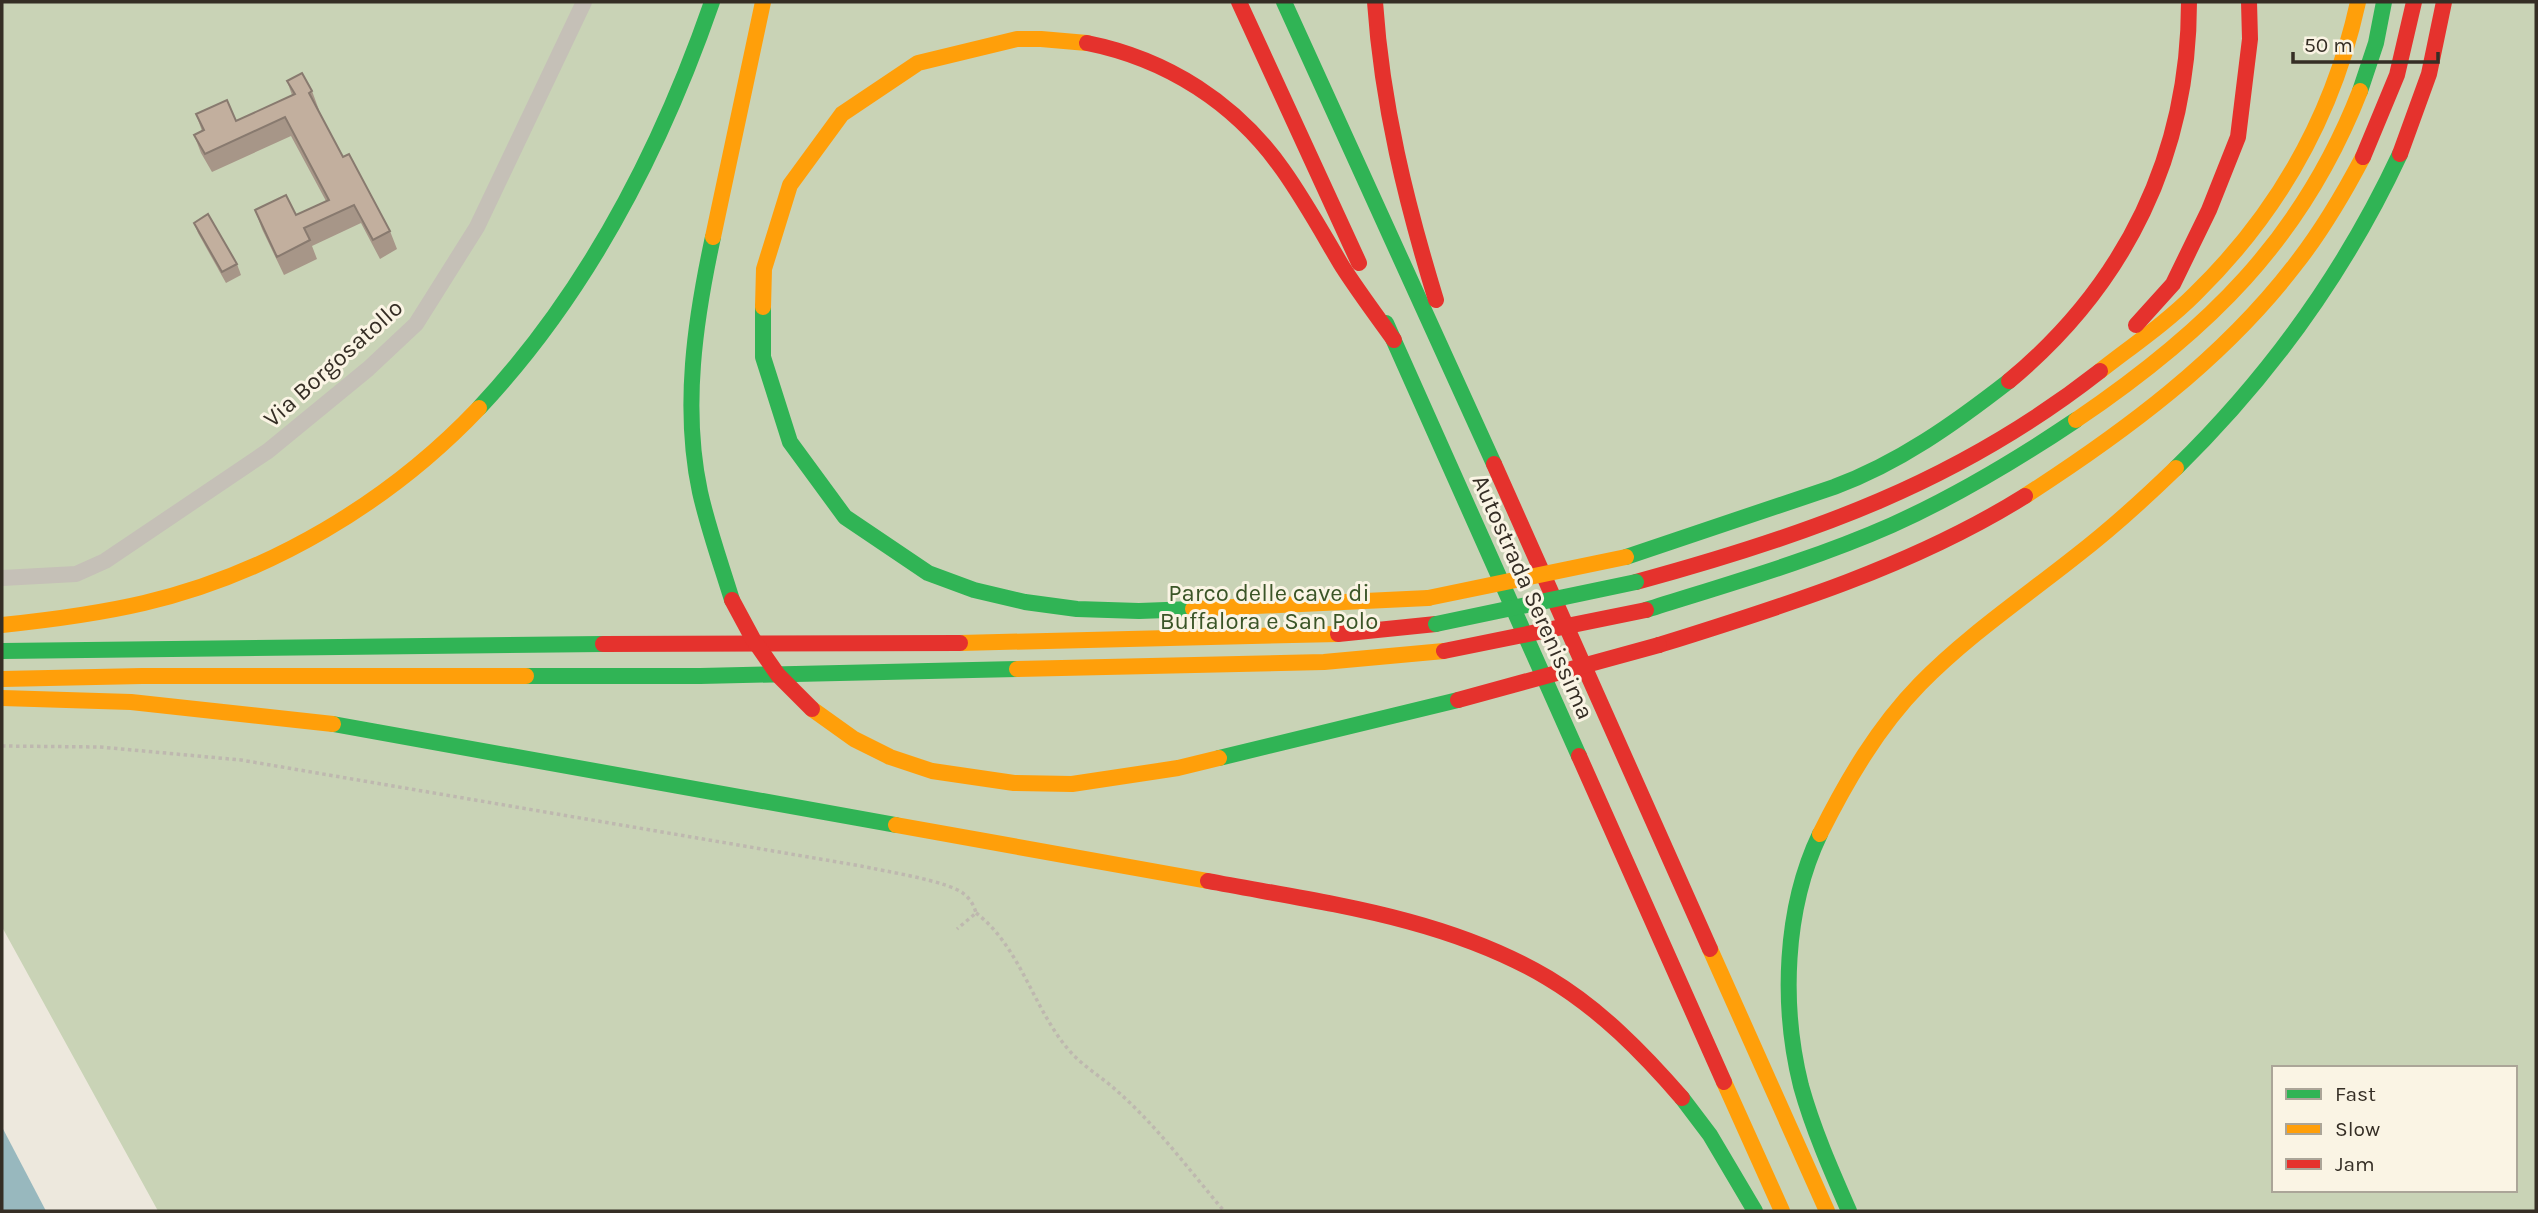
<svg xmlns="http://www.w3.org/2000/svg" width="2538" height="1213" font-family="Karla,sans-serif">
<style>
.green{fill:#c9d3b6;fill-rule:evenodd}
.water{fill:#98b8be}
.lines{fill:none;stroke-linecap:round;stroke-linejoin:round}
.path{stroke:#beb8af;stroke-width:3.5;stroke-dasharray:3.5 3.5;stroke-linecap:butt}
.street{stroke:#c5c0b7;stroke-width:16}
.fast{stroke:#30b455;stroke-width:16}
.slow{stroke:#ff9f0a;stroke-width:16}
.jam{stroke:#e5322d;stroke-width:16}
.fast-bridge{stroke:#30b455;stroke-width:16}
.slow-bridge{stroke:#ff9f0a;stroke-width:16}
.jam-bridge{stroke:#e5322d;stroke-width:16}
.wall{fill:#a79688}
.building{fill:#c2af9e;stroke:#887a6f;stroke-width:2}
.labels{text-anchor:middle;stroke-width:6;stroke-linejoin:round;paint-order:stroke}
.street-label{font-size:24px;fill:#352e25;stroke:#faf4e4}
.park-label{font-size:24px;fill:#3b5527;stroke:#faf4e4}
</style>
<rect width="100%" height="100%" fill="#ede8dd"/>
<path class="green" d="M2,2H2536V1211H158L2,927ZM2274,1068H2515V1190H2274Z"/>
<polygon class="water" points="2,1127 46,1211 2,1211"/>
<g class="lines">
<g class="path">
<path d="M2,746L100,747L241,760L861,866C883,871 949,881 964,894C970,899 974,905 976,913L957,929"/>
<path d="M976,913C1020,946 1033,1008 1068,1049C1082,1066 1102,1077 1117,1091C1157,1126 1190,1171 1224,1211"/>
</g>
<polyline class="street" points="2,578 76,574 105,561 268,451 368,369 416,324 477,227 584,2"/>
<g class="fast">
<polyline points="1284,2 1494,464"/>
<polyline points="2360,91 2376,43 2384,2"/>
<path d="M713,237C695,320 682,408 700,492C708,528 721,564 732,600"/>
<polyline points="763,307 763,357 790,442 845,517 928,573 974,590 1025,602 1077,609 1139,611 1193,609"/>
<polyline points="1386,323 1579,756"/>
<path d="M479,408C586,294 661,149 712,2"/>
<path d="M2176,468C2270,376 2344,274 2400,154"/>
<path d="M1626,557L1834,487C1899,463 1955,423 2009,381"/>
<path d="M1646,610C1728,584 1813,560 1892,525C1956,496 2018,459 2076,420"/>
<polyline points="2,651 603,644"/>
<polyline points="526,676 700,676 1017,669"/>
<polyline points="333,724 896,825"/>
<polyline points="1219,758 1458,700"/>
<path d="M1820,834C1784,909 1781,1006 1801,1086C1813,1129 1831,1170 1849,1211"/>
<polyline points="1682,1098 1710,1135 1755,1211"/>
</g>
<g class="slow">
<polyline points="713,237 763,2"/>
<polyline points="763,307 764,269 790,185 842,114 918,63 1017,39 1041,39 1087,43"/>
<path d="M2100,371C2132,346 2166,323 2195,294C2278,213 2333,116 2358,2"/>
<path d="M2076,420C2206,332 2302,240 2360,91"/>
<path d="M2025,496C2124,432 2222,360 2295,265C2321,232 2343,195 2363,157"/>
<polyline points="1193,609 1428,598"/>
<path d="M2,625C50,620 97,614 144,603C269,574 390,502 479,408"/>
<polyline points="960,643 1338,634"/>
<polyline points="1017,669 1324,662 1444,651"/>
<polyline points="2,679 142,676 526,676"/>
<polyline points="2,698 131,702 333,724"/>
<polyline points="812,709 854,739 890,757 932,771 1014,783 1072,784 1178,768 1219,758"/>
<polyline points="896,825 1208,881"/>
<path d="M1820,834C1847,780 1878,727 1920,684C1967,636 2023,598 2076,556C2111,529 2144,499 2176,468"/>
<polyline points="1710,949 1827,1211"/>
<polyline points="1724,1082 1782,1211"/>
</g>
<g class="jam">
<polyline points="1239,2 1359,263"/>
<path d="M1375,2C1382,105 1406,202 1436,300"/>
<path d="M1087,43C1167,59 1236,103 1283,170C1305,201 1323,234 1342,266C1358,291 1376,315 1394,340"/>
<polyline points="2400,154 2429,74 2444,2"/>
<polyline points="2363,157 2397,75 2414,2"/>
<polyline points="2136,325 2173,284 2209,210 2238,137 2250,39 2249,2"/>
<path d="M2009,381C2126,284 2189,154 2189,2"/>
<polyline points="1494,464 1710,949"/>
<path d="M1636,582C1809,535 1957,483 2100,371"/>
<polyline points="1338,634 1436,624"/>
<polyline points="603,644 960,643"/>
<path d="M1659,645C1784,606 1913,566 2025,496"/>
<polyline points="1579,756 1724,1082"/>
<path d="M1208,881C1324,903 1445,917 1548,978C1600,1009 1643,1053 1682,1098"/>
</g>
<polyline class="fast-bridge" points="1436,624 1636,582"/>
<polyline class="slow-bridge" points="1428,598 1626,557"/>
<g class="jam-bridge">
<polyline points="732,600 753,639 778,675 812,709"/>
<polyline points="1444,651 1646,610"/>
<polyline points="1458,700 1659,645"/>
</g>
</g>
<g class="wall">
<polygon points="287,81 312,91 319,110 318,110 343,157 390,231 397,249 380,259 361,223 312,246 317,259 284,275 262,229 255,210 296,215 326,201 291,136 212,172 201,153 194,135 202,131 196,114 236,121 292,95"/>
<polygon points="194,223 237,264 241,275 226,283 198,233"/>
</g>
<g class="building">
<polygon points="302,73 312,91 309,93 343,157 349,154 390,231 373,240 354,205 304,228 310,240 277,257 255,210 286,195 296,215 329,200 285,117 205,154 194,135 204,130 196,114 227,100 236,121 295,94 287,81"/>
<polygon points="208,214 237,264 222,272 194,223"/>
</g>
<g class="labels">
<g class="street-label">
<text transform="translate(333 363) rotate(-42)" y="8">Via Borgosatollo</text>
<text transform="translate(1533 597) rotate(66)" y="8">Autostrada Serenissima</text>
</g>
<g class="park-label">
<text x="1269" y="601">Parco delle cave di<tspan x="1269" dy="28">Buffalora e San Polo</tspan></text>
</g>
</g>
<rect width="2538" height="1213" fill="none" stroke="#352e25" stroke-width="7"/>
<rect x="2272" y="1066" width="245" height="126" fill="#faf4e4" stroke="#aba598" stroke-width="2"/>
<rect x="2286" y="1089" width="35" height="10" fill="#30b455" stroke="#aba598" stroke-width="2"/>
<text x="2335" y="1101" font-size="21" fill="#352e25">Fast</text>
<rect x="2286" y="1124" width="35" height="10" fill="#ff9f0a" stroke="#aba598" stroke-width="2"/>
<text x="2335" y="1136" font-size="21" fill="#352e25">Slow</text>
<rect x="2286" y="1159" width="35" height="10" fill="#e5322d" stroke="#aba598" stroke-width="2"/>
<text x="2335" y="1171" font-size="21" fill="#352e25">Jam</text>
<path d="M2293 52v10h145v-10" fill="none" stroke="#352e25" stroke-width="3.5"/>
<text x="2304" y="52" font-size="21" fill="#352e25" stroke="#faf4e4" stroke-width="5" paint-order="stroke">50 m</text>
</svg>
